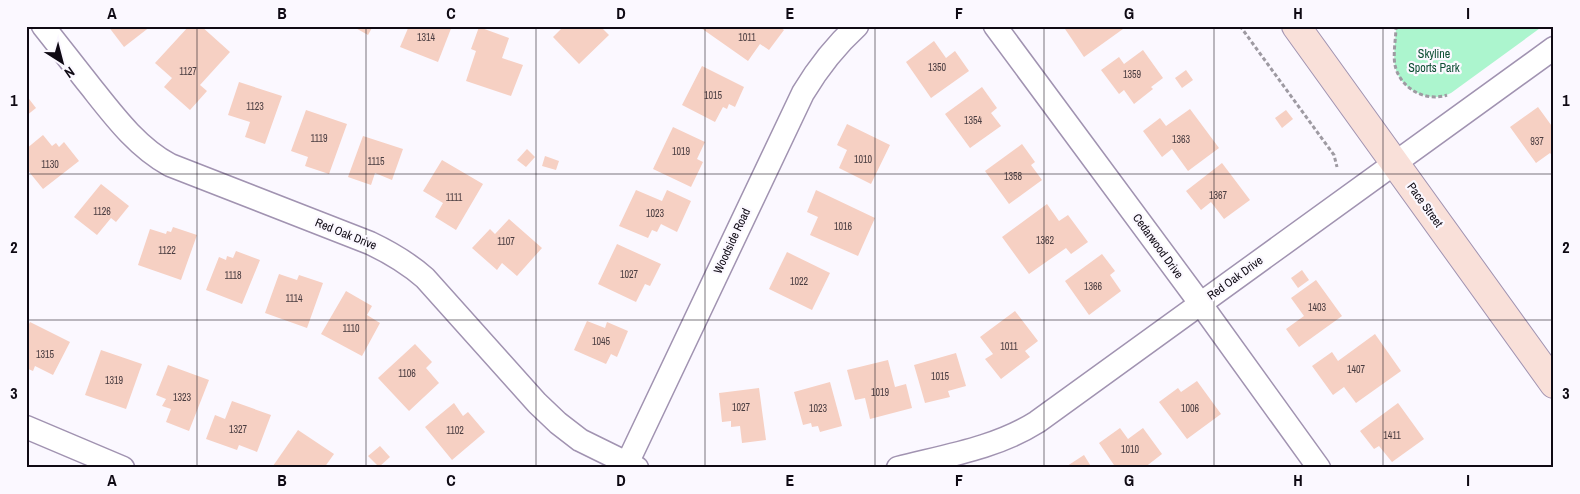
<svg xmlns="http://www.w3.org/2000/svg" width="1580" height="494" font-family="'Archivo Narrow',sans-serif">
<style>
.green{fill:#acf5ce}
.building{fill:#f6d0c3}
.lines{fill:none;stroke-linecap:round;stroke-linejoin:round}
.minor-casing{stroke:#a193b1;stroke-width:25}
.secondary-casing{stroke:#a193b1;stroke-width:30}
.path{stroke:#9e9aa2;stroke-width:3;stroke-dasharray:4 2.5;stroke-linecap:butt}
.minor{stroke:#fff;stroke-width:22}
.secondary{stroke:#f9e0d9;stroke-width:28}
.grid{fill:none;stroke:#0f0a14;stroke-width:1;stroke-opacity:0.55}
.labels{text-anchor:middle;stroke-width:4.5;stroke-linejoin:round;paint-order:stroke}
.number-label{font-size:10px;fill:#493c40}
.park-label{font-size:12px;fill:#0d4e33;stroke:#fbf8ff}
.street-label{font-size:12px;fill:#0f0a14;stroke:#fbf8ff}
.neatline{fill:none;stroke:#0f0a14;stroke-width:2}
.grid-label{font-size:16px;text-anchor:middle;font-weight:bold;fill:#0f0a14}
</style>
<rect width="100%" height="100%" fill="#fbf8ff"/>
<path class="green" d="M1396,26H1543L1451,93C1431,104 1403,91 1396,70C1392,57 1396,40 1396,26Z"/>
<g class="building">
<polygon points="108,26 151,26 124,47"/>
<polygon points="189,26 201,26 230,52 200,85 207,91 190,110 164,87 172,78 155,63"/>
<polygon points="352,26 373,26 368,35"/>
<polygon points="409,26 452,26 438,62 400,47"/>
<polygon points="560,26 600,26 609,35 579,64 553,37 562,28"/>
<polygon points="702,26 778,26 784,30 769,50 760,44 748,61 701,28"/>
<polygon points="1063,26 1121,26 1123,29 1084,57"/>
<polygon points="479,27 509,38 502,58 523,65 511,96 466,81 476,51 471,49"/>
<polygon points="934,41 946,58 955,51 969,71 931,98 906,62"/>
<polygon points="1143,50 1163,78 1151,87 1153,89 1134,104 1124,90 1119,94 1101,70 1119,57 1124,64"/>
<polygon points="702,66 744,87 735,107 729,104 727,109 723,107 715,122 682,105"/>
<polygon points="1186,70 1193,80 1182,88 1175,78"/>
<polygon points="239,82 282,96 265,144 245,137 250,122 228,115"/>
<polygon points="982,87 997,108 991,113 1001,126 970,148 945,114"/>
<polygon points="26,95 36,108 26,116"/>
<polygon points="1538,107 1554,129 1554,158 1550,153 1536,163 1510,127"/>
<polygon points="1190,109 1219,148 1188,171 1172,149 1162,157 1143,131 1160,118 1166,126"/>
<polygon points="306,110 347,124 329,174 305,166 308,157 291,151"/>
<polygon points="1286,110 1293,119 1282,128 1275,118"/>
<polygon points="847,124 890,145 871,184 839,168 847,150 837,145"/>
<polygon points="673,127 705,142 697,159 703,162 691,187 653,169"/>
<polygon points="43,135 52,146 56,143 59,147 64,142 79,161 43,189 26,168 26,149"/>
<polygon points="363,136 403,149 392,180 375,173 371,185 348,177"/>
<polygon points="1022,144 1035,162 1031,165 1042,180 1009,204 985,171"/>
<polygon points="527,149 535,157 526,167 517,160"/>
<polygon points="545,156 559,161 556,170 542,166"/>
<polygon points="442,160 483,184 456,230 435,217 443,203 423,191"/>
<polygon points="1222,163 1250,200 1224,219 1211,202 1201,210 1186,191"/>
<polygon points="101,184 129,206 116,222 111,218 97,235 74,217"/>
<polygon points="636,190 662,201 667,190 691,201 677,232 661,224 657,232 652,230 648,238 619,226"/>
<polygon points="816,190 875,218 858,256 810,235 818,217 807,212"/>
<polygon points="1047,204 1059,221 1068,215 1088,242 1071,254 1066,248 1029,274 1002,237"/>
<polygon points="509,219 542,248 517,276 502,263 497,270 472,248 490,229 495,234"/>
<polygon points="173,227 197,235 181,280 138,265 150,229 166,234 167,231 171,232"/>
<polygon points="617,244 661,264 650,286 645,284 636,302 598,284"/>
<polygon points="236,251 260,260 242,304 206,290 219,257 226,260 227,256 233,258"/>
<polygon points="787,252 830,273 812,310 769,289"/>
<polygon points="1102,254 1115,271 1110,275 1121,291 1089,315 1065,281"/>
<polygon points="1302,270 1309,280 1298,288 1291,278"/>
<polygon points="279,274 297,280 299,275 323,283 307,328 265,313"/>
<polygon points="1316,280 1342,316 1299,347 1286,329 1304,316 1291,298"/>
<polygon points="346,291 372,306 367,315 380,323 362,356 321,334"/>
<polygon points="1015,311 1038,341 1025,351 1030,357 1001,379 985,359 993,354 980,337"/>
<polygon points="587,321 605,328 607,322 628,331 617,357 611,354 606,364 574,350"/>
<polygon points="30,322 70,342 53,375 35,366 33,371 26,368 26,330"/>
<polygon points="1375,334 1401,371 1356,403 1344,387 1333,395 1312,366 1332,352 1338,361"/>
<polygon points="415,344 432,362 426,368 439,383 409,411 378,378"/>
<polygon points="101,350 142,364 126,409 85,395"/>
<polygon points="956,353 966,386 948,391 950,397 925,403 914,365"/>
<polygon points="888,360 895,387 906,384 912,408 870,419 865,398 855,400 847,370"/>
<polygon points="168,365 209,380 189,431 166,422 171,409 162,406 166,399 156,395"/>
<polygon points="1197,381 1221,414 1187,439 1159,402 1178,388 1181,392"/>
<polygon points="830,382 842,426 820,432 818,426 812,427 811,423 803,425 794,392"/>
<polygon points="759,388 766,440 742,443 740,426 731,427 731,421 722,422 719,393"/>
<polygon points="232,401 271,415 257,452 239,445 237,450 206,439 215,415 225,419"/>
<polygon points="454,403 463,416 468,412 485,432 452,460 425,427"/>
<polygon points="1398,403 1424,439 1392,462 1379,446 1374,449 1360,431"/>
<polygon points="1120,428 1128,439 1143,428 1162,454 1144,468 1116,468 1099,443"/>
<polygon points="298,430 334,454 324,468 275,468 273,466"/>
<polygon points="380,446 390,457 379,467 368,456"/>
<polygon points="1084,455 1092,468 1064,468"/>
</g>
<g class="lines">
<defs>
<g id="minor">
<path d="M43,26C59,46 75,67 91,87C114,116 137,147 170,165L370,243C391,253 408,263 425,278L537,403L558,423L580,440L637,468"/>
<polyline points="995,26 1200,303 1319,468"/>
<polyline points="26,427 123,468"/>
<path d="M625,468L803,93C818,68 835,46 857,26"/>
<path d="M898,468C945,456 996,448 1037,422L1554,48"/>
</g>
<polyline id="secondary" points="1296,26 1554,384"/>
</defs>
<use href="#minor" class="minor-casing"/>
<use href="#secondary" class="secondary-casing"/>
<g class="path">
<polyline points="1240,26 1334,155 1337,167"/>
<path d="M1396,26C1396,40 1392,57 1396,69C1403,90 1427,102 1447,95"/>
</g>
<use href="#minor" class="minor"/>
<use href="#secondary" class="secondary"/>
</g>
<path class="grid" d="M197,26V468M366,26V468M536,26V468M705,26V468M875,26V468M1044,26V468M1214,26V468M1383,26V468M26,174H1554M26,320H1554"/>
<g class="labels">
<g class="number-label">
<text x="426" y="41">1314</text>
<text x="747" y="41">1011</text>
<text x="937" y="71">1350</text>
<text x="188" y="75">1127</text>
<text x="1132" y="78">1359</text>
<text x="713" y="99">1015</text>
<text x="255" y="110">1123</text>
<text x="973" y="124">1354</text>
<text x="319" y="142">1119</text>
<text x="1181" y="143">1363</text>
<text x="1537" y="145">937</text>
<text x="681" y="155">1019</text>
<text x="863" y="163">1010</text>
<text x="376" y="165">1115</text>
<text x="50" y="168">1130</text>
<text x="1013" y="180">1358</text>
<text x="1218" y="199">1367</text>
<text x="454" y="201">1111</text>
<text x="102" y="215">1126</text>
<text x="655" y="217">1023</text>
<text x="843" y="230">1016</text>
<text x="1045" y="244">1362</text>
<text x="506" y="245">1107</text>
<text x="167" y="254">1122</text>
<text x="629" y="278">1027</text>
<text x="233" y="279">1118</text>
<text x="799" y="285">1022</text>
<text x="1093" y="290">1366</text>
<text x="294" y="302">1114</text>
<text x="1317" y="311">1403</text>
<text x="351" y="332">1110</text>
<text x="601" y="345">1045</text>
<text x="1009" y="350">1011</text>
<text x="45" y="358">1315</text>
<text x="1356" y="373">1407</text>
<text x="407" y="377">1106</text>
<text x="940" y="380">1015</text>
<text x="114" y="384">1319</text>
<text x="880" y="396">1019</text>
<text x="182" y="401">1323</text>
<text x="741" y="411">1027</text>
<text x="818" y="412">1023</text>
<text x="1190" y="412">1006</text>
<text x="238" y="433">1327</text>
<text x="455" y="434">1102</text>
<text x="1392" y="439">1411</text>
<text x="1130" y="453">1010</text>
</g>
<g class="park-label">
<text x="1434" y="58">Skyline<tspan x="1434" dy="14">Sports Park</tspan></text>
</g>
<g class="street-label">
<text transform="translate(1425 205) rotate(54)" y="4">Pace Street</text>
<text transform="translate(346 234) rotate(22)" y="4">Red Oak Drive</text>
<text transform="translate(732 241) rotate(-65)" y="4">Woodside Road</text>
<text transform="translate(1158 246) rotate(54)" y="4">Cedarwood Drive</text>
<text transform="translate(1235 278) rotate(-36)" y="4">Red Oak Drive</text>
</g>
</g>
<rect width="1580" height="494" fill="none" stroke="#fbf8ff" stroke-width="55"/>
<g transform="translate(62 62) rotate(144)" stroke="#fbf8ff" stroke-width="4" paint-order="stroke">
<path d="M0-4L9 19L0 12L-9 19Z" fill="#0f0a14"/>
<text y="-8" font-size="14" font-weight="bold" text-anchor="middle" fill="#0f0a14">N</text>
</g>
<rect x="28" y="28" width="1524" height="438" class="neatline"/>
<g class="grid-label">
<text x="112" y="19">A</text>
<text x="282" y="19">B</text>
<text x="451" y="19">C</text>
<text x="621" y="19">D</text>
<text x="790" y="19">E</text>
<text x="959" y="19">F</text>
<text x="1129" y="19">G</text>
<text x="1298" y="19">H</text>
<text x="1468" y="19">I</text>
<text x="14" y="106">1</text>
<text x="1566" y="106">1</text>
<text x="14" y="253">2</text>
<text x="1566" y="253">2</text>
<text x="14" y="399">3</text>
<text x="1566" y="399">3</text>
<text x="112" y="486">A</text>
<text x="282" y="486">B</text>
<text x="451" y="486">C</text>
<text x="621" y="486">D</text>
<text x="790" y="486">E</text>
<text x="959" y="486">F</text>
<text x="1129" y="486">G</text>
<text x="1298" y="486">H</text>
<text x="1468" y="486">I</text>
</g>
</svg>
